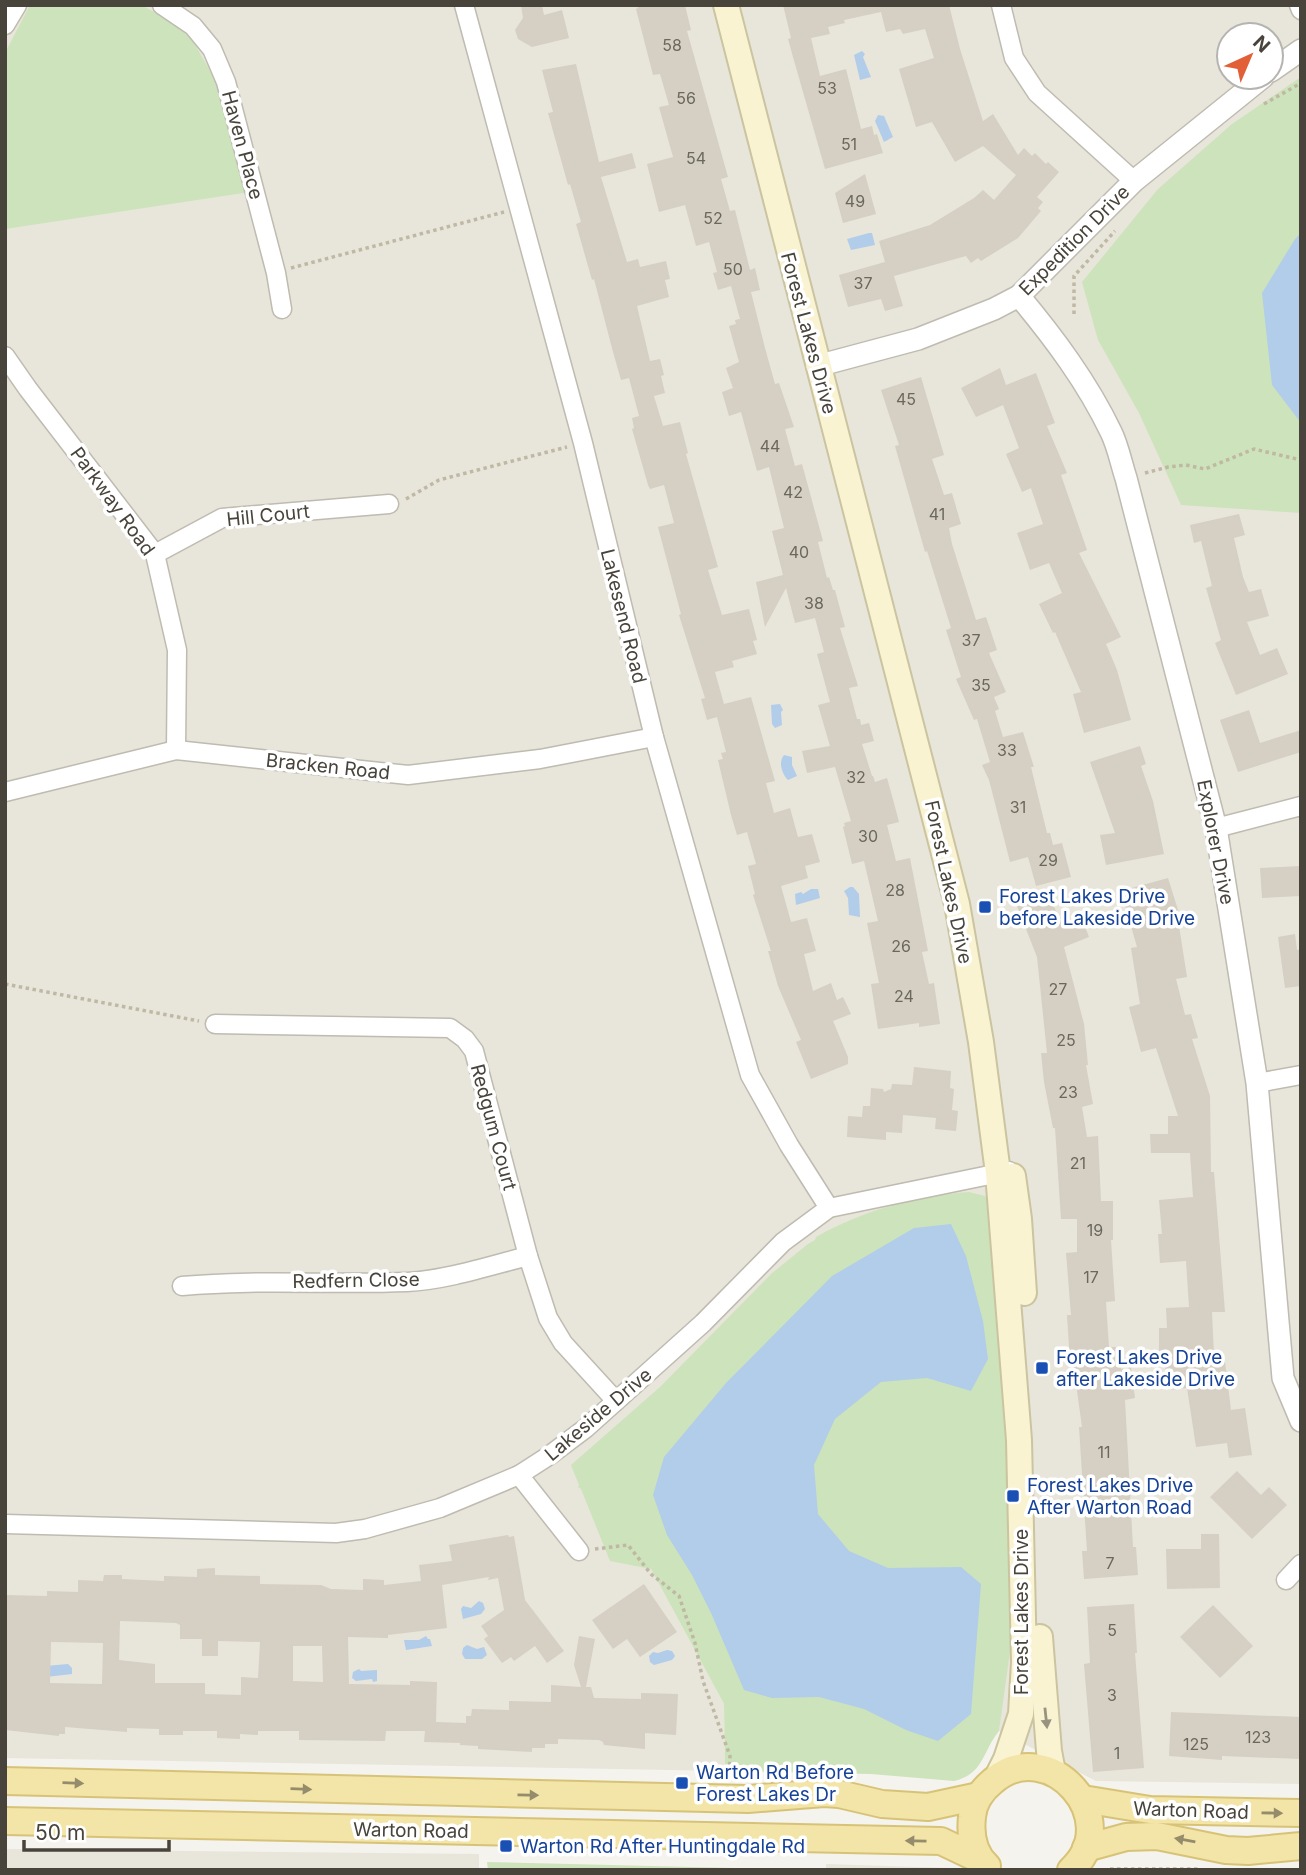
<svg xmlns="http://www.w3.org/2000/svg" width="1306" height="1875" font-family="Inter,sans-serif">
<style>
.residential{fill:#e8e5db;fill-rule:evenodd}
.green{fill:#cde3bb}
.water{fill:#b1cde9}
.building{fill:#d5d0c3;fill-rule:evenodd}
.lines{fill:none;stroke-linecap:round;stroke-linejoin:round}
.minor-casing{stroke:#bfbbb0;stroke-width:21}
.tertiary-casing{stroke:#bfbbb0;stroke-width:24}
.secondary-casing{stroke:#cbc4a0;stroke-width:28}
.primary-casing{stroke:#d7c378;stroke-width:30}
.path{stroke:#bfb8a3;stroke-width:3.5;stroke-dasharray:3.5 3.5;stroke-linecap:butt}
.minor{stroke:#fff;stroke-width:18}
.tertiary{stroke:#fff;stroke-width:21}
.secondary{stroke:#f9f3d2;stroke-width:24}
.primary{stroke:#f3e4a7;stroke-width:26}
.oneway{fill:#98937f}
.oneway2{fill:#958c6c}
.transit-dot{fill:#1a4fb4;stroke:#fff;stroke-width:2.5}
.labels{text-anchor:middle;stroke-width:7;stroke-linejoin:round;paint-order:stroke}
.number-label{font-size:16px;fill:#6b675d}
.street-label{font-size:19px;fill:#48443b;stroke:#fff}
.transit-label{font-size:19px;fill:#164399;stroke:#fff;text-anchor:start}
</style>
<rect width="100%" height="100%" fill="#f5f3ed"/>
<g class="residential">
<path d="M5,5H1301V1784L1096,1781L999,1731L1011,1621L651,1569L724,1704L725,1771L5,1758ZM1229,35H1271V77H1229Z"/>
<polygon points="5,1849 479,1854 479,1870 5,1870"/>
<polygon points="826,1864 1012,1870 826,1870"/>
</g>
<g class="green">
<polygon points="30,5 141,5 177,24 194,43 217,83 250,192 5,229 5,53"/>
<polygon points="1301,77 1301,513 1181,505 1139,413 1098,340 1082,282 1158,189 1232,124"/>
<path d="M969,1192L985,1196L991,1202L1008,1410L1011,1644L999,1731C982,1752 984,1774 954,1781L871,1774L725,1771L724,1704L651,1569L610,1561L581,1489L578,1487L579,1485L571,1465L660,1387L771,1274L808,1244L815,1240L816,1237C864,1210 915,1196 969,1192Z"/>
<polygon points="487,1862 812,1870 488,1870"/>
</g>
<g class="water">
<polygon points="862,51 865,54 863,57 871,77 860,80 854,55"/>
<polygon points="878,115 884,116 893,137 884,142 875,121"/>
<polygon points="869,233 872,233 875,245 851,250 847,239"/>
<polygon points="1301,233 1301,423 1272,385 1262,293 1295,239"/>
<polygon points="780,704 783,710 781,712 782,725 775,728 772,724 771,705"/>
<path d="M784,755L792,757V765L797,776L788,780C782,774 778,762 784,755Z"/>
<polygon points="850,887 853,887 859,894 860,917 849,915 848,898 844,891"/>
<polygon points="811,889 818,889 820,898 796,905 795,894 801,892 803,894"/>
<polygon points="951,1224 966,1256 983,1321 988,1359 971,1391 927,1378 881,1382 835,1419 814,1465 818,1514 849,1551 888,1568 961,1567 981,1584 971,1714 938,1741 906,1730 864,1709 819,1697 772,1698 744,1690 711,1613 692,1575 667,1535 653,1495 664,1457 726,1383 832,1276 914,1228"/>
<polygon points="479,1601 483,1603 485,1609 481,1614 463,1619 461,1609 463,1606 471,1608"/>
<polygon points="426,1636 428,1639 430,1639 432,1646 406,1650 404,1640 419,1640"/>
<polygon points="467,1645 477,1649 484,1647 487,1655 482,1659 465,1659 462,1654 463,1648"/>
<polygon points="667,1650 672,1651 675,1656 672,1660 654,1665 650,1662 649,1656 653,1652 658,1653"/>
<polygon points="68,1664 72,1668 72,1674 46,1677 45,1666"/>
<polygon points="359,1669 361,1671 377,1670 377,1681 373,1682 372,1679 356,1681 352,1678 353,1672"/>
</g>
<g class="building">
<polygon points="521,5 542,5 544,15 562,10 569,38 532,47 518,39 515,30 523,18"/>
<polygon points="637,5 685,5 691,30 687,31 728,177 721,179 730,211 735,210 750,270 755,268 760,290 751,292 765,348 775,384 779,383 794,427 785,429 795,466 802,464 823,541 818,542 827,578 829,577 833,590 835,590 845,627 840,628 858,686 849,688 857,719 860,719 861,725 869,723 874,741 862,744 872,776 873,776 875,782 887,778 894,803 899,822 887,825 896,861 910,858 928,951 922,952 929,984 934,983 940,1024 919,1027 919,1023 878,1029 871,984 879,983 867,923 878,921 864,861 852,864 843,827 845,826 844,823 851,821 835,767 807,773 802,751 830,746 818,705 830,702 817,654 824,652 815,618 795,623 786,588 765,627 756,582 783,575 772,531 784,528 769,467 757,471 741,412 729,416 722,392 733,388 726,368 739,362 729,326 736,324 735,320 740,319 731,286 718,290 713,273 717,272 709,242 696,246 685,205 659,212 647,164 673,157 659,107 669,105 660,74 653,75 636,9 638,8"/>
<polygon points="783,5 949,5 960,49 983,121 993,114 1018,155 1024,148 1032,156 1035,153 1046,164 1048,162 1059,172 1037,197 1043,202 1038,208 1041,211 1018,238 981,261 978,258 971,263 966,256 894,276 903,306 885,311 881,299 848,307 839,275 885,262 879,241 930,225 974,198 983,190 994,200 1016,175 983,146 955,162 932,122 916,127 899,69 934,58 925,29 903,34 900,29 886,32 881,12 844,20 845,23 828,27 830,34 811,38 820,76 846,69 861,129 872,126 874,135 877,134 883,153 825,169 793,57 788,39 791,38"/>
<polygon points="576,64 599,162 632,153 636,168 601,177 627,262 638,259 640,267 666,261 670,279 665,280 669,297 637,306 650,361 660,359 664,375 661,376 665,393 654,396 663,426 680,422 688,453 686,454 718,567 708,570 722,615 749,609 757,640 753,641 757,654 732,661 734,667 715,672 724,704 751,697 775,781 766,783 774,813 790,808 798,837 812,834 820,862 805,866 808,878 781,886 791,922 807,918 816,951 804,954 813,991 831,983 837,1000 843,997 851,1014 833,1021 848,1057 848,1064 811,1079 796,1042 801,1040 778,986 768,951 771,951 753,895 755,894 748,866 756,864 747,832 737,835 731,815 718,760 723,759 721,753 726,752 717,717 707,720 701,699 705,698 679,615 681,614 658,527 674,523 664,485 650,489 648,485 632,429 634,428 632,418 639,416 629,378 621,380 613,352 594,279 592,280 576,224 581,222 570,184 568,185 548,113 553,112 542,70"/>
<polygon points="865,174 876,214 843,223 835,193"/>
<polygon points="1000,368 1006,385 1036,373 1055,423 1047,426 1067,473 1061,475 1087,550 1079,553 1121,637 1106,644 1117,670 1131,720 1084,733 1073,694 1081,692 1055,632 1053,633 1039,604 1062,593 1049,563 1030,570 1017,533 1043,524 1031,488 1022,492 1006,454 1019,448 1003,405 976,417 961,388"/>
<polygon points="921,377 944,455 932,459 944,495 952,493 961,524 949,528 952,544 976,620 986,617 997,650 989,653 1006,692 994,697 999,709 995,711 1003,737 1023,732 1034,767 1031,767 1047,833 1050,833 1053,845 1062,843 1071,877 1036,886 1028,857 1010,862 989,780 982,765 990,762 977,719 974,720 956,679 961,677 946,630 951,628 927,551 925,552 895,446 899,445 881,390"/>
<polygon points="1239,514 1245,535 1234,538 1243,577 1249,592 1261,589 1269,616 1247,622 1260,655 1277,648 1288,674 1236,695 1215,643 1221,640 1206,588 1212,586 1201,541 1194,543 1190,525"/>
<polygon points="1249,710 1260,743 1301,730 1301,752 1238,772 1220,720"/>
<polygon points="1140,746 1146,764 1141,766 1153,801 1164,854 1106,865 1100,835 1115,833 1090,762"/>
<polygon points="1301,866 1301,896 1262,898 1260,868"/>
<polygon points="1168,878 1179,913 1177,913 1187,977 1176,979 1185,1015 1191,1014 1198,1038 1192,1039 1210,1096 1211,1172 1214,1172 1225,1312 1212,1312 1214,1355 1224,1354 1231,1410 1245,1408 1252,1455 1229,1458 1227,1443 1196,1447 1187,1388 1168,1390 1163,1351 1159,1351 1159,1328 1167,1328 1166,1308 1189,1307 1186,1261 1160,1263 1158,1234 1162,1234 1159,1200 1193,1197 1190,1153 1151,1153 1150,1134 1168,1134 1168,1116 1178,1116 1156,1048 1141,1052 1129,1007 1140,1004 1131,948 1137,947 1121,891"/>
<polygon points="1049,894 1062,926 1082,919 1089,937 1064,947 1084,1024 1088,1065 1086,1065 1093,1104 1082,1107 1087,1137 1098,1136 1101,1201 1113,1201 1113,1240 1111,1240 1115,1301 1106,1302 1109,1347 1120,1347 1121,1369 1131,1368 1135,1398 1125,1400 1133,1547 1136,1547 1138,1575 1084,1579 1082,1551 1087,1551 1079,1427 1082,1427 1073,1362 1070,1362 1067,1315 1071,1315 1066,1253 1077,1252 1077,1219 1061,1219 1055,1128 1053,1128 1044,1082 1041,1053 1047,1053 1037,957 1017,906"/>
<polygon points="1295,934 1297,950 1301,949 1301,986 1285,988 1278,937"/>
<polygon points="914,1067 951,1071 950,1088 954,1089 952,1110 958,1111 956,1131 935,1129 936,1118 903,1115 902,1133 886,1132 886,1140 847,1137 848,1116 862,1117 863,1106 870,1106 871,1088 883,1089 884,1092 891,1089 892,1084 912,1085"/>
<polygon points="1237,1471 1261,1495 1269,1487 1287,1505 1252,1539 1210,1497"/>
<polygon points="1201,1534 1219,1534 1220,1588 1167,1589 1166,1549 1201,1549"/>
<path d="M508,1535L509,1537L514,1536L525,1600L564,1651L547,1663L535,1646L514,1661L511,1657L502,1663L484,1639L488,1636L481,1626L504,1610L498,1578L488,1580L489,1577L442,1585L447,1628L388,1635V1638L348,1637L349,1684L410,1685V1681L437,1682L436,1722L466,1723V1716H471L472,1709L509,1710V1701L551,1702V1685L581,1687L574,1665L579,1636L595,1639L586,1687H591L594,1698L641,1699V1693L678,1694L676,1735L645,1733V1749L604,1745L603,1742L599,1740L558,1739V1744H545V1748H532V1752L478,1749V1746L460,1745V1743L424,1742L425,1731H386L385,1741L299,1740V1731H258V1735L240,1734V1739L217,1738V1731H183V1735H159V1729L127,1728V1732L65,1727V1734H59V1736L5,1730V1595L47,1596V1591L78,1592V1580L103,1581L104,1575H122V1579L164,1581V1576L197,1577V1569L215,1568V1575L260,1576V1584L321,1585L331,1589L363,1590V1579L384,1580V1585L421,1581L419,1565L452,1561L449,1545ZM120,1621L176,1623L180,1625V1639H202V1656H218V1641L260,1642L258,1678L241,1677V1695L205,1694V1683H155V1664L119,1660ZM51,1642L103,1643L102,1684L50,1683ZM293,1646H322L323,1682L293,1681Z"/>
<polygon points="644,1584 677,1632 640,1657 627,1639 613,1649 592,1620"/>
<polygon points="1134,1604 1137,1653 1135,1653 1144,1768 1093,1772 1084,1664 1090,1663 1087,1607"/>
<polygon points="1213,1605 1253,1646 1220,1678 1180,1637"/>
<polygon points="1171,1712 1301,1717 1301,1759 1222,1756 1222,1760 1169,1756"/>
</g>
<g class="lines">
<defs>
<g id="minor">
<polyline points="162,5 193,26 212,49 226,82 276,273 282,309"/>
<polyline points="464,5 583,443 654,737 750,1075 789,1145 829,1208"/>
<polyline points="1001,5 1014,58 1037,93 1134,181"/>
<polyline points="1299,5 1301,10"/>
<polyline points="5,25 17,5"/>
<polyline points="5,356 28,389 155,554 177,650 176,750"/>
<polyline points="155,554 222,518 389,504"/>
<polyline points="5,792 176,750 408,775 540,759 654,737"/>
<polyline points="1216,828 1301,806"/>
<polyline points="215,1024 450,1028 465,1039 474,1051 528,1256 548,1318 563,1343 616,1401"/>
<polyline points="1257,1083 1301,1075"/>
<path d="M182,1286C257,1279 332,1285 407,1282C447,1280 489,1266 528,1256"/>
<polyline points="519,1475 579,1551"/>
<polyline points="5,1524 336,1533 365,1529 440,1508 519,1475 550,1455 586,1428 703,1323 783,1242 829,1208 1009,1171"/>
<polyline points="1286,1580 1301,1564"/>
</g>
<g id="tertiary">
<polyline points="1271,71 1301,50"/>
<path d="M1019,296C1054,338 1087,382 1111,432C1118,446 1121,463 1126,478L1216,828L1257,1083L1283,1378L1301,1421"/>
<polyline points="817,366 918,339 994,309 1019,296 1134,181 1263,77"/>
</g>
<g id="secondary">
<polyline points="726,5 957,904 981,1042 998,1173 1019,1440 1024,1662 1021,1714 1006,1759 997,1777"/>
<polyline points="1013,1176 1019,1219 1024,1293"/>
<polyline points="1040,1637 1049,1751 1053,1772"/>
</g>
<g id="primary">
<polyline points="5,1781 748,1799 824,1793 839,1794 882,1804 928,1807 979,1796"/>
<polyline points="1083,1799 1150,1810 1301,1813"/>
<polyline points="5,1821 941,1841 981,1860"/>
<polyline points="1086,1848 1126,1837 1157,1836 1226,1850 1248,1851 1301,1846"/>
<path d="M987,1866C973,1853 970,1835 972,1817C973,1803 982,1790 993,1781C1049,1733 1126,1820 1071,1870"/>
</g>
</defs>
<use href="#minor" class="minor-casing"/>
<use href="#tertiary" class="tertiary-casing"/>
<use href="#secondary" class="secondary-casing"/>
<use href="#primary" class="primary-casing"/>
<g class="path">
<polyline points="1264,104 1301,83"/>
<polyline points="291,268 504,212"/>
<polyline points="1074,314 1074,276 1115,231"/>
<polyline points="1145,473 1168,467 1186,465 1205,469 1254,449 1301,460"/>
<polyline points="406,499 439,480 567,447"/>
<polyline points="5,984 199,1021"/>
<polyline points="595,1549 628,1545 651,1574 679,1596 695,1643 703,1681 730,1756 729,1776"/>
<polyline points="1110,1869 1199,1869"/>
</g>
<use href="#minor" class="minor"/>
<use href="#tertiary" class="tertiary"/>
<use href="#secondary" class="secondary"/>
<use href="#primary" class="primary"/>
</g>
<defs><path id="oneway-solid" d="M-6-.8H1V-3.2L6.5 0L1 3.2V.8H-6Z" transform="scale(1.75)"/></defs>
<use class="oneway" href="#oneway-solid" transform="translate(1046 1718) rotate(84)"/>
<g class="oneway2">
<use href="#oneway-solid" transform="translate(73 1783) rotate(2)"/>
<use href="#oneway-solid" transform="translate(301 1789) rotate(2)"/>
<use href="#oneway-solid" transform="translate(528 1795) rotate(1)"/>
<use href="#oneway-solid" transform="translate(1272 1813) rotate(1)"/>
<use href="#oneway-solid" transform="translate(1185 1840) rotate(-170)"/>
<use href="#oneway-solid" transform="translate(916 1841) rotate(-179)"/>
</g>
<g class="transit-dot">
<rect x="978" y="900" width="14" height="14" rx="3.5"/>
<rect x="1035" y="1361" width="14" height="14" rx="3.5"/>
<rect x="1006" y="1489" width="14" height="14" rx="3.5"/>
<rect x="675" y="1776" width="14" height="14" rx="3.5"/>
<rect x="499" y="1839" width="14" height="14" rx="3.5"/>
</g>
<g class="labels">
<g class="number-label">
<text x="672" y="51">58</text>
<text x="827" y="94">53</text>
<text x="686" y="104">56</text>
<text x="849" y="150">51</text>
<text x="696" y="164">54</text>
<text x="855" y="207">49</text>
<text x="713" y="224">52</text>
<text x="733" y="275">50</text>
<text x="863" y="289">37</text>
<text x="906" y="405">45</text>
<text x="770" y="452">44</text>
<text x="793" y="498">42</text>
<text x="937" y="520">41</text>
<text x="799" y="558">40</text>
<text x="814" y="609">38</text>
<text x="971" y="646">37</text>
<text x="981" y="691">35</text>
<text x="1007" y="756">33</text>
<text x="856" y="783">32</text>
<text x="1018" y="813">31</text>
<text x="868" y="842">30</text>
<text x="1048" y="866">29</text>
<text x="895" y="896">28</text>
<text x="901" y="952">26</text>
<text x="1058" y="995">27</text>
<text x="904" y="1002">24</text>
<text x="1066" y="1046">25</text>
<text x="1068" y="1098">23</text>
<text x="1078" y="1169">21</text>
<text x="1095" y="1236">19</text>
<text x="1091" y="1283">17</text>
<text x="1104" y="1458">11</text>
<text x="1110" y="1569">7</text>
<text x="1112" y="1636">5</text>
<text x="1112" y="1701">3</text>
<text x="1258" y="1743">123</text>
<text x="1196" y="1750">125</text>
<text x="1117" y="1759">1</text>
</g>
<g class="street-label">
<text transform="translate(243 145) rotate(75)" y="7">Haven Place</text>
<text transform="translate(1074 240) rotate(-45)" y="7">Expedition Drive</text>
<text transform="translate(809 333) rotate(75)" y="7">Forest Lakes Drive</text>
<text transform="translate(113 501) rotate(54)" y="7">Parkway Road</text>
<text transform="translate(268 515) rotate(-6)" y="7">Hill Court</text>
<text transform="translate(624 616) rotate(76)" y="7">Lakesend Road</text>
<text transform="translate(328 766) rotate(6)" y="7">Bracken Road</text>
<text transform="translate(1216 842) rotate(79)" y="7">Explorer Drive</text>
<text transform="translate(949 882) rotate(78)" y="7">Forest Lakes Drive</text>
<text transform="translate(494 1127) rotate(75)" y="7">Redgum Court</text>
<text transform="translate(356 1280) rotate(-1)" y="7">Redfern Close</text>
<text transform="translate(598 1414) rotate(-40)" y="7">Lakeside Drive</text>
<text transform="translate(1021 1612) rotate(-90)" y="7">Forest Lakes Drive</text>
<text transform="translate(1191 1810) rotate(2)" y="7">Warton Road</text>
<text transform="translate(411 1830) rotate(1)" y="7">Warton Road</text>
</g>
<g class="transit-label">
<text x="999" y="903">Forest Lakes Drive<tspan x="999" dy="22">before Lakeside Drive</tspan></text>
<text x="1056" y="1364">Forest Lakes Drive<tspan x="1056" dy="22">after Lakeside Drive</tspan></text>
<text x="1027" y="1492">Forest Lakes Drive<tspan x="1027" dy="22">After Warton Road</tspan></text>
<text x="696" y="1779">Warton Rd Before<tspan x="696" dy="22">Forest Lakes Dr</tspan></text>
<text x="520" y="1853">Warton Rd After Huntingdale Rd</text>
</g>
</g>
<rect width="1306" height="1875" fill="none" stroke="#48443b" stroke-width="14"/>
<g transform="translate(1250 56) rotate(44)"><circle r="33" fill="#ffffff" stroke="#b6b4b1" stroke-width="2"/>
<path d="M0-5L12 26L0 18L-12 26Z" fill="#e16037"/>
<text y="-10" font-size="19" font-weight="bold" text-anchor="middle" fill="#48443b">N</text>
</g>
<path d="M24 1840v10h145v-10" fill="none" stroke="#48443b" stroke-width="3.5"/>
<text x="35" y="1840" font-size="21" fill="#48443b" stroke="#ffffff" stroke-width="5" paint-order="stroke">50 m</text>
</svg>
